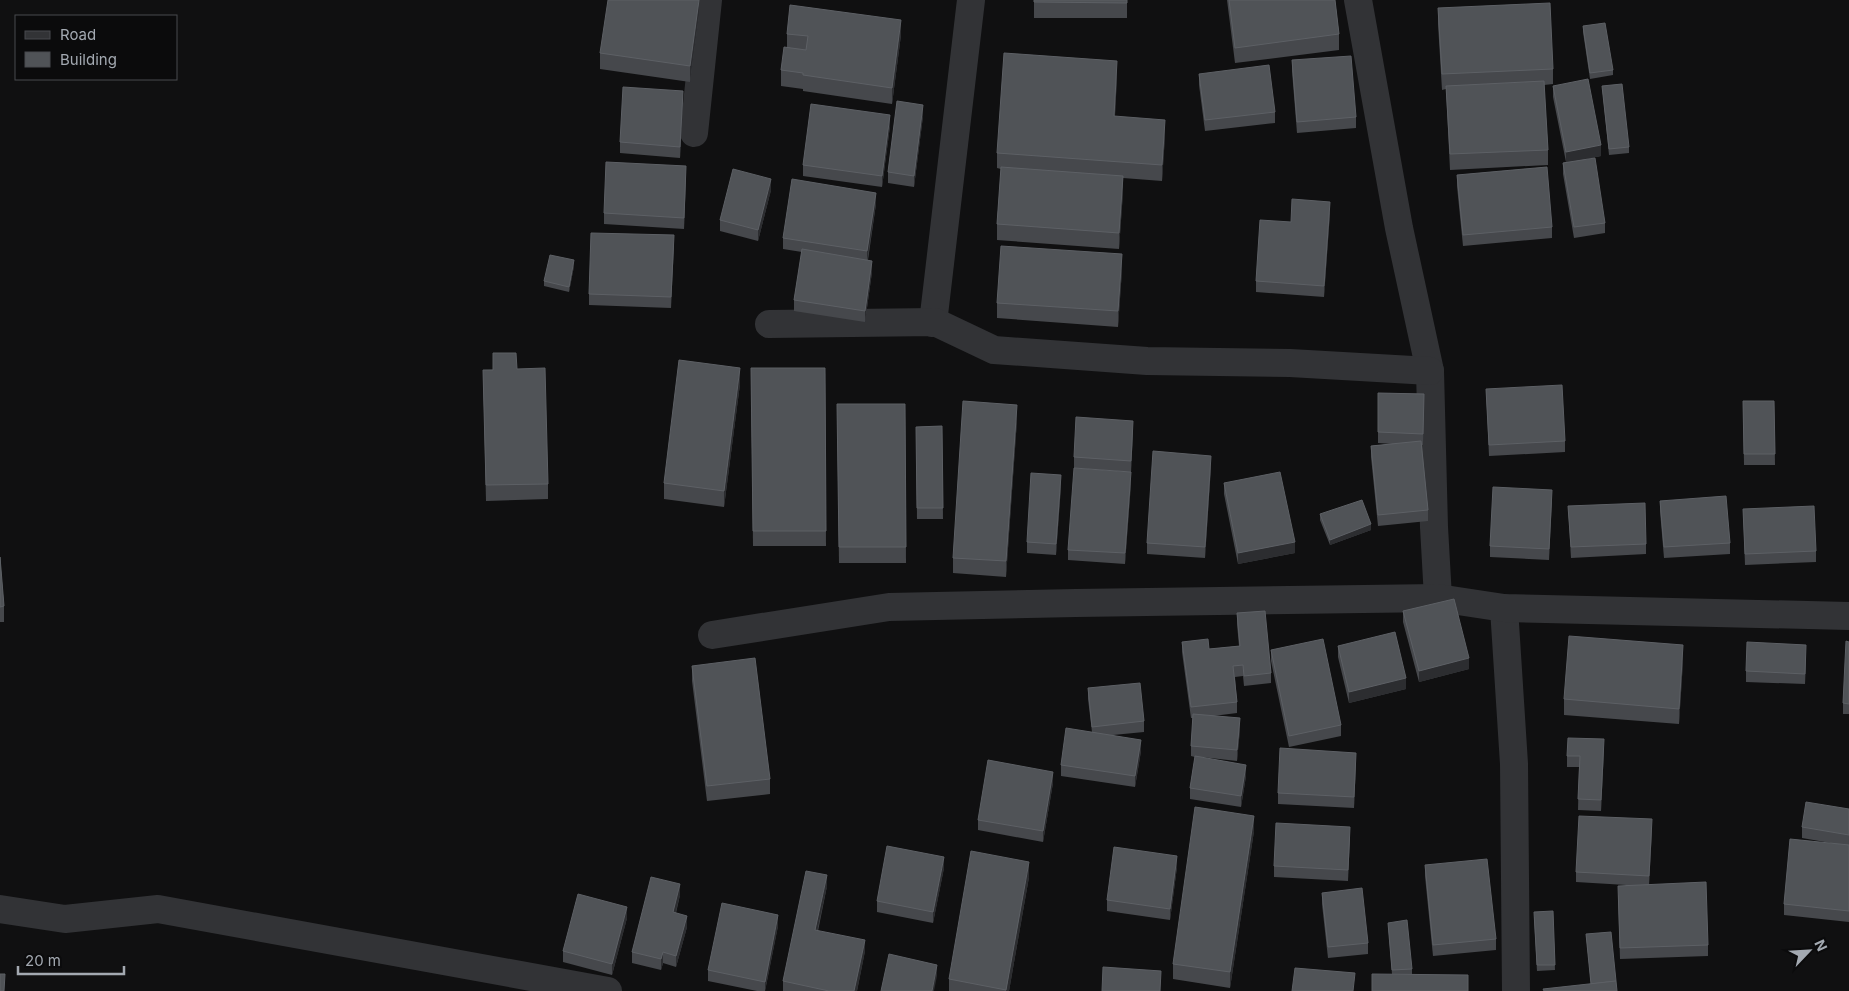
<svg xmlns="http://www.w3.org/2000/svg" width="1849" height="991" font-family="Inter,sans-serif">
<style>
.lines{fill:none;stroke-linecap:round;stroke-linejoin:round}
.street{stroke:#323336;stroke-width:28}
.wall{fill:#46484c}
.shaded-wall{fill:#2c2d30}
.building{fill:#505357;stroke:#5d6065}
</style>
<rect width="100%" height="100%" fill="#101011"/>
<g class="lines">
<g class="street">
<polyline points="1358,0 1399,228 1430,371 1434,527 1438,598"/>
<polyline points="694,133 708,0"/>
<polyline points="933,323 971,0"/>
<polyline points="769,324 935,322 994,350 1147,361 1290,363 1430,371"/>
<polyline points="1504,608 1514,764 1516,991"/>
<polyline points="712,635 889,607 1076,603 1438,598 1504,608 1849,616"/>
<polyline points="0,909 65,919 158,909 608,991"/>
</g>
</g>
<g class="wall">
<rect x="1034" y="0" width="93" height="18"/>
<polygon points="1227,0 1335,0 1339,34 1339,50 1235,63"/>
<polygon points="1438,8 1553,69 1553,84 1544,85 1548,150 1548,165 1450,170 1446,89 1442,90 1438,24"/>
<polygon points="699,15 690,82 600,69 600,53"/>
<polygon points="1583,26 1613,70 1613,75 1590,79 1583,32"/>
<polygon points="787,34 901,35 892,104 803,91 803,89 781,86 781,70 787,47"/>
<polygon points="1292,60 1356,117 1356,128 1297,133 1292,71"/>
<polygon points="1199,74 1275,112 1275,123 1205,131 1199,85"/>
<polygon points="1117,77 1115,116 1165,136 1162,181 1123,178 1123,192 1119,249 997,240 997,224 1001,169 997,168 997,153"/>
<polygon points="1553,86 1601,156 1586,159 1605,223 1605,233 1574,238 1563,174 1563,163 1566,162 1553,97"/>
<polygon points="1602,86 1629,147 1629,153 1609,155"/>
<polygon points="683,102 680,158 620,153 620,142"/>
<polygon points="923,116 914,187 888,183 888,172"/>
<polygon points="890,126 882,187 803,176 803,165"/>
<polygon points="1457,175 1552,227 1552,238 1463,246 1457,186"/>
<polygon points="686,177 684,229 604,224 604,213"/>
<polygon points="771,190 758,241 720,231 720,220"/>
<polygon points="876,204 868,260 872,272 865,322 794,311 794,300 802,252 783,249 783,238"/>
<polygon points="1330,213 1324,297 1256,292 1256,281 1291,222"/>
<polygon points="674,246 671,308 589,305 589,294"/>
<polygon points="574,266 569,292 544,286 544,281"/>
<polygon points="1122,270 1118,327 997,318 997,303"/>
<polygon points="751,368 825,368 826,546 753,546"/>
<polygon points="517,369 548,484 548,499 486,501 483,370"/>
<polygon points="740,384 724,507 664,499 664,483"/>
<polygon points="1486,389 1565,441 1565,452 1489,456"/>
<polygon points="1378,393 1424,394 1423,445 1422,445 1428,510 1428,521 1378,526 1371,457 1371,446 1392,444 1378,443"/>
<polygon points="1743,401 1774,401 1775,465 1744,465"/>
<polygon points="837,404 905,404 906,563 839,563"/>
<polygon points="1017,420 1006,577 953,573 953,558"/>
<polygon points="942,426 943,519 917,519 916,427"/>
<polygon points="1133,432 1131,472 1074,468 1074,457"/>
<polygon points="1211,467 1205,558 1147,554 1147,543"/>
<polygon points="1131,483 1125,564 1068,560 1068,550"/>
<polygon points="1224,483 1295,553 1238,564 1224,494"/>
<polygon points="1061,486 1056,555 1027,553 1027,542"/>
<polygon points="1552,501 1549,560 1490,557 1490,546"/>
<polygon points="1660,501 1730,543 1730,554 1664,558 1660,511"/>
<polygon points="1568,506 1646,544 1646,554 1571,558"/>
<polygon points="1743,509 1816,551 1816,562 1745,565"/>
<polygon points="1320,514 1371,530 1330,545 1320,520"/>
<polygon points="0,557 4,606 4,622 0,622"/>
<polygon points="1403,611 1469,669 1419,682 1403,622"/>
<polygon points="1237,613 1271,673 1271,683 1244,686 1243,676 1235,677 1237,702 1237,713 1213,716 1240,729 1237,761 1201,757 1246,776 1241,807 1190,799 1190,788 1195,757 1191,756 1191,746 1193,718 1191,718 1182,652 1182,642 1209,649 1239,646 1237,624"/>
<polygon points="1849,642 1849,714 1843,714 1843,703"/>
<polygon points="1338,646 1406,689 1349,703 1338,657"/>
<polygon points="1271,650 1341,725 1341,736 1289,747 1271,661"/>
<polygon points="1806,656 1805,684 1746,682 1746,671"/>
<polygon points="1683,661 1679,724 1564,715 1564,699"/>
<polygon points="692,666 770,779 770,794 707,801 692,681"/>
<polygon points="1088,688 1144,721 1144,732 1113,735 1141,751 1135,787 1061,776 1061,765 1092,732 1088,699"/>
<polygon points="1604,750 1601,811 1578,810 1579,767 1567,767 1567,756"/>
<polygon points="1356,763 1354,808 1278,804 1278,793"/>
<polygon points="1053,783 1043,842 978,830 978,820"/>
<polygon points="1849,809 1849,922 1784,915 1784,904 1842,845 1802,838 1802,827"/>
<polygon points="1652,830 1649,884 1708,945 1708,956 1620,959 1618,896 1626,885 1576,882 1576,872"/>
<polygon points="1254,831 1230,988 1173,979 1173,964"/>
<polygon points="1350,838 1348,881 1274,877 1274,866"/>
<polygon points="1425,865 1496,939 1496,950 1433,956 1425,876"/>
<polygon points="1177,867 1170,920 1107,911 1107,900"/>
<polygon points="944,868 933,923 877,912 877,901"/>
<polygon points="1029,877 1009,991 949,991 949,979"/>
<polygon points="827,886 818,931 865,951 857,991 783,991 783,981"/>
<polygon points="1322,893 1368,943 1368,954 1328,958 1322,904"/>
<polygon points="680,895 676,913 687,927 676,967 663,963 661,970 632,963 632,952"/>
<polygon points="1553,911 1555,970 1537,971 1534,917"/>
<polygon points="627,918 612,975 563,962 563,951"/>
<polygon points="1388,923 1412,969 1412,974 1392,974"/>
<polygon points="778,926 765,991 757,991 708,981 708,970"/>
<polygon points="1586,934 1616,981 1591,984"/>
</g>
<g class="shaded-wall">
<polygon points="699,0 699,15 690,82 690,66"/>
<polygon points="901,20 901,35 892,104 892,88"/>
<polygon points="1117,61 1117,77 1114,132 1114,116"/>
<polygon points="683,91 683,102 680,158 680,147"/>
<polygon points="923,105 923,116 914,187 914,176"/>
<polygon points="890,115 890,126 882,187 882,176"/>
<polygon points="1165,120 1165,136 1162,181 1162,165"/>
<polygon points="1601,145 1601,156 1566,163 1566,152"/>
<polygon points="686,166 686,177 684,229 684,218"/>
<polygon points="1123,176 1123,192 1119,249 1119,233"/>
<polygon points="771,179 771,190 758,241 758,230"/>
<polygon points="876,193 876,204 867,262 867,251"/>
<polygon points="1330,202 1330,213 1324,297 1324,286"/>
<polygon points="1122,254 1122,270 1118,327 1118,311"/>
<polygon points="574,260 574,266 569,292 569,287"/>
<polygon points="872,261 872,272 865,322 865,311"/>
<polygon points="740,368 740,384 724,507 724,491"/>
<polygon points="1017,405 1017,420 1006,577 1006,561"/>
<polygon points="1133,421 1133,432 1131,472 1131,461"/>
<polygon points="1211,456 1211,467 1205,558 1205,547"/>
<polygon points="1131,472 1131,483 1125,564 1125,553"/>
<polygon points="1061,475 1061,486 1056,555 1056,544"/>
<polygon points="1371,524 1371,530 1330,545 1330,540"/>
<polygon points="1295,542 1295,553 1238,564 1238,553"/>
<polygon points="1683,645 1683,661 1679,724 1679,709"/>
<polygon points="1806,645 1806,656 1805,684 1805,674"/>
<polygon points="1469,658 1469,669 1419,682 1419,671"/>
<polygon points="1406,678 1406,689 1349,703 1349,692"/>
<polygon points="1240,718 1240,729 1237,761 1237,750"/>
<polygon points="1604,739 1604,750 1601,811 1601,800"/>
<polygon points="1141,740 1141,751 1135,787 1135,776"/>
<polygon points="1356,753 1356,763 1354,808 1354,797"/>
<polygon points="1246,765 1246,776 1241,807 1241,796"/>
<polygon points="1053,772 1053,783 1043,842 1043,831"/>
<polygon points="1254,816 1254,831 1230,988 1230,972"/>
<polygon points="1652,819 1652,830 1649,887 1649,876"/>
<polygon points="1177,856 1177,867 1170,920 1170,909"/>
<polygon points="944,857 944,868 933,923 933,912"/>
<polygon points="1029,862 1029,877 1009,991 1006,991"/>
<polygon points="827,875 827,886 815,941 815,930"/>
<polygon points="680,884 680,895 673,923 673,912"/>
<polygon points="627,907 627,918 612,975 612,964"/>
<polygon points="778,915 778,926 765,991 765,982"/>
<polygon points="687,916 687,927 676,967 676,956"/>
<polygon points="865,940 865,951 857,991 854,991"/>
<polygon points="663,952 663,963 661,970 661,959"/>
<polygon points="937,965 937,976 934,991 932,991"/>
</g>
<g class="building">
<polygon points="608,0 699,0 690,66 600,53"/>
<polygon points="1034,0 1127,0 1127,3 1034,2"/>
<polygon points="1229,0 1335,0 1339,34 1235,48"/>
<polygon points="1550,3 1553,69 1442,74 1438,8"/>
<polygon points="790,5 901,20 892,88 803,75 803,73 781,70 784,47 806,50 808,36 787,34"/>
<polygon points="1605,23 1613,70 1590,73 1583,26"/>
<polygon points="1004,53 1117,61 1114,116 1165,120 1162,165 997,153"/>
<polygon points="1351,56 1356,117 1297,122 1292,60"/>
<polygon points="1269,65 1275,112 1205,120 1199,74"/>
<polygon points="1588,79 1601,145 1566,152 1553,86"/>
<polygon points="1544,81 1548,150 1450,154 1446,86"/>
<polygon points="1622,84 1629,147 1609,149 1602,86"/>
<polygon points="623,87 683,91 680,147 620,142"/>
<polygon points="897,101 923,105 914,176 888,172"/>
<polygon points="811,104 890,115 882,176 803,165"/>
<polygon points="1595,158 1605,223 1574,227 1563,163"/>
<polygon points="606,162 686,166 684,218 604,213"/>
<polygon points="1001,167 1123,176 1119,233 997,224"/>
<polygon points="1547,167 1552,227 1463,235 1457,175"/>
<polygon points="733,169 771,179 758,230 720,220"/>
<polygon points="792,179 876,193 867,251 783,238"/>
<polygon points="1292,199 1330,202 1324,286 1256,281 1260,220 1291,222"/>
<polygon points="591,233 674,235 671,297 589,294"/>
<polygon points="1001,246 1122,254 1118,311 997,303"/>
<polygon points="802,249 872,261 865,311 794,300"/>
<polygon points="550,255 574,260 569,287 544,281"/>
<polygon points="493,353 516,353 517,369 545,368 548,484 486,485 483,370 493,370"/>
<polygon points="679,360 740,368 724,491 664,483"/>
<polygon points="751,368 825,368 826,531 753,531"/>
<polygon points="1562,385 1565,441 1489,445 1486,389"/>
<polygon points="1378,393 1424,394 1423,434 1378,432"/>
<polygon points="963,401 1017,405 1006,561 953,558"/>
<polygon points="1743,401 1774,401 1775,454 1744,454"/>
<polygon points="837,404 905,404 906,547 839,547"/>
<polygon points="1076,417 1133,421 1131,461 1074,457"/>
<polygon points="942,426 943,508 917,508 916,427"/>
<polygon points="1421,441 1428,510 1378,515 1371,446"/>
<polygon points="1153,451 1211,456 1205,547 1147,543"/>
<polygon points="1074,468 1131,472 1125,553 1068,550"/>
<polygon points="1280,472 1295,542 1238,553 1224,483"/>
<polygon points="1031,473 1061,475 1056,544 1027,542"/>
<polygon points="1493,487 1552,490 1549,549 1490,546"/>
<polygon points="1726,496 1730,543 1664,547 1660,501"/>
<polygon points="1362,500 1371,524 1330,540 1320,514"/>
<polygon points="1645,503 1646,544 1571,547 1568,506"/>
<polygon points="1814,506 1816,551 1745,554 1743,509"/>
<polygon points="0,557 4,606 0,607"/>
<polygon points="1454,599 1469,658 1419,671 1403,611"/>
<polygon points="1265,611 1271,673 1244,676 1243,665 1233,666 1237,702 1191,707 1182,642 1208,639 1209,649 1240,646 1237,613"/>
<polygon points="1395,632 1406,678 1349,692 1338,646"/>
<polygon points="1569,636 1683,645 1679,709 1564,699"/>
<polygon points="1323,639 1341,725 1289,736 1271,650"/>
<polygon points="1846,641 1849,642 1849,704 1843,703"/>
<polygon points="1747,642 1806,645 1805,674 1746,671"/>
<polygon points="755,658 770,779 707,786 692,666"/>
<polygon points="1140,683 1144,721 1092,727 1088,688"/>
<polygon points="1193,714 1240,718 1237,750 1191,746"/>
<polygon points="1066,728 1141,740 1135,776 1061,765"/>
<polygon points="1568,738 1604,739 1601,800 1578,799 1580,756 1567,756"/>
<polygon points="1280,748 1356,753 1354,797 1278,793"/>
<polygon points="1195,756 1246,765 1241,796 1190,788"/>
<polygon points="988,760 1053,772 1043,831 978,820"/>
<polygon points="1806,802 1849,809 1849,835 1802,827"/>
<polygon points="1195,807 1254,816 1230,972 1173,964"/>
<polygon points="1579,816 1652,819 1649,876 1576,872"/>
<polygon points="1276,823 1350,827 1348,870 1274,866"/>
<polygon points="1790,839 1849,845 1849,911 1784,904"/>
<polygon points="887,846 944,857 933,912 877,901"/>
<polygon points="1114,847 1177,856 1170,909 1107,900"/>
<polygon points="971,851 1029,862 1006,990 949,979"/>
<polygon points="1487,859 1496,939 1433,945 1425,865"/>
<polygon points="806,871 827,875 815,930 865,940 854,991 829,991 783,981"/>
<polygon points="651,877 680,884 673,912 687,916 676,956 663,952 661,959 632,952"/>
<polygon points="1706,882 1708,945 1620,948 1618,886"/>
<polygon points="1362,888 1368,943 1328,947 1322,893"/>
<polygon points="578,894 627,907 612,964 563,951"/>
<polygon points="722,903 778,915 765,982 708,970"/>
<polygon points="1553,911 1555,965 1537,965 1534,912"/>
<polygon points="1407,920 1412,969 1392,970 1388,923"/>
<polygon points="1611,932 1616,981 1591,984 1586,934"/>
<polygon points="889,954 937,965 932,991 881,991"/>
<polygon points="1103,967 1161,971 1160,991 1102,991"/>
<polygon points="1295,968 1355,973 1353,991 1292,991"/>
<polygon points="0,974 5,974 4,991 0,991"/>
<polygon points="1372,974 1468,975 1468,991 1372,991"/>
<polygon points="1616,981 1617,991 1544,991 1543,989"/>
</g>
<rect x="15" y="15" width="162" height="65" fill="#0b0b0c" stroke="#484a4e"/>
<rect x="25" y="31" width="25" height="8" fill="#323336" stroke="#484a4e"/>
<text x="60" y="40" font-size="15" fill="#a3a9b1">Road</text>
<rect x="25" y="52" width="25" height="15" fill="#505357" stroke="#484a4e"/>
<text x="60" y="65" font-size="15" fill="#a3a9b1">Building</text>
<g transform="translate(1809 951) rotate(65)" stroke="#0b0b0c" stroke-width="4" paint-order="stroke">
<path d="M0-4L9 19L0 12L-9 19Z" fill="#a3a9b1"/>
<text y="-8" font-size="14" font-weight="bold" text-anchor="middle" fill="#a3a9b1">N</text>
</g>
<path d="M18 966v8h106v-8" fill="none" stroke="#a3a9b1" stroke-width="2.5"/>
<text x="25" y="966" font-size="15" fill="#a3a9b1" stroke="#0b0b0c" stroke-width="4" paint-order="stroke">20 m</text>
</svg>
